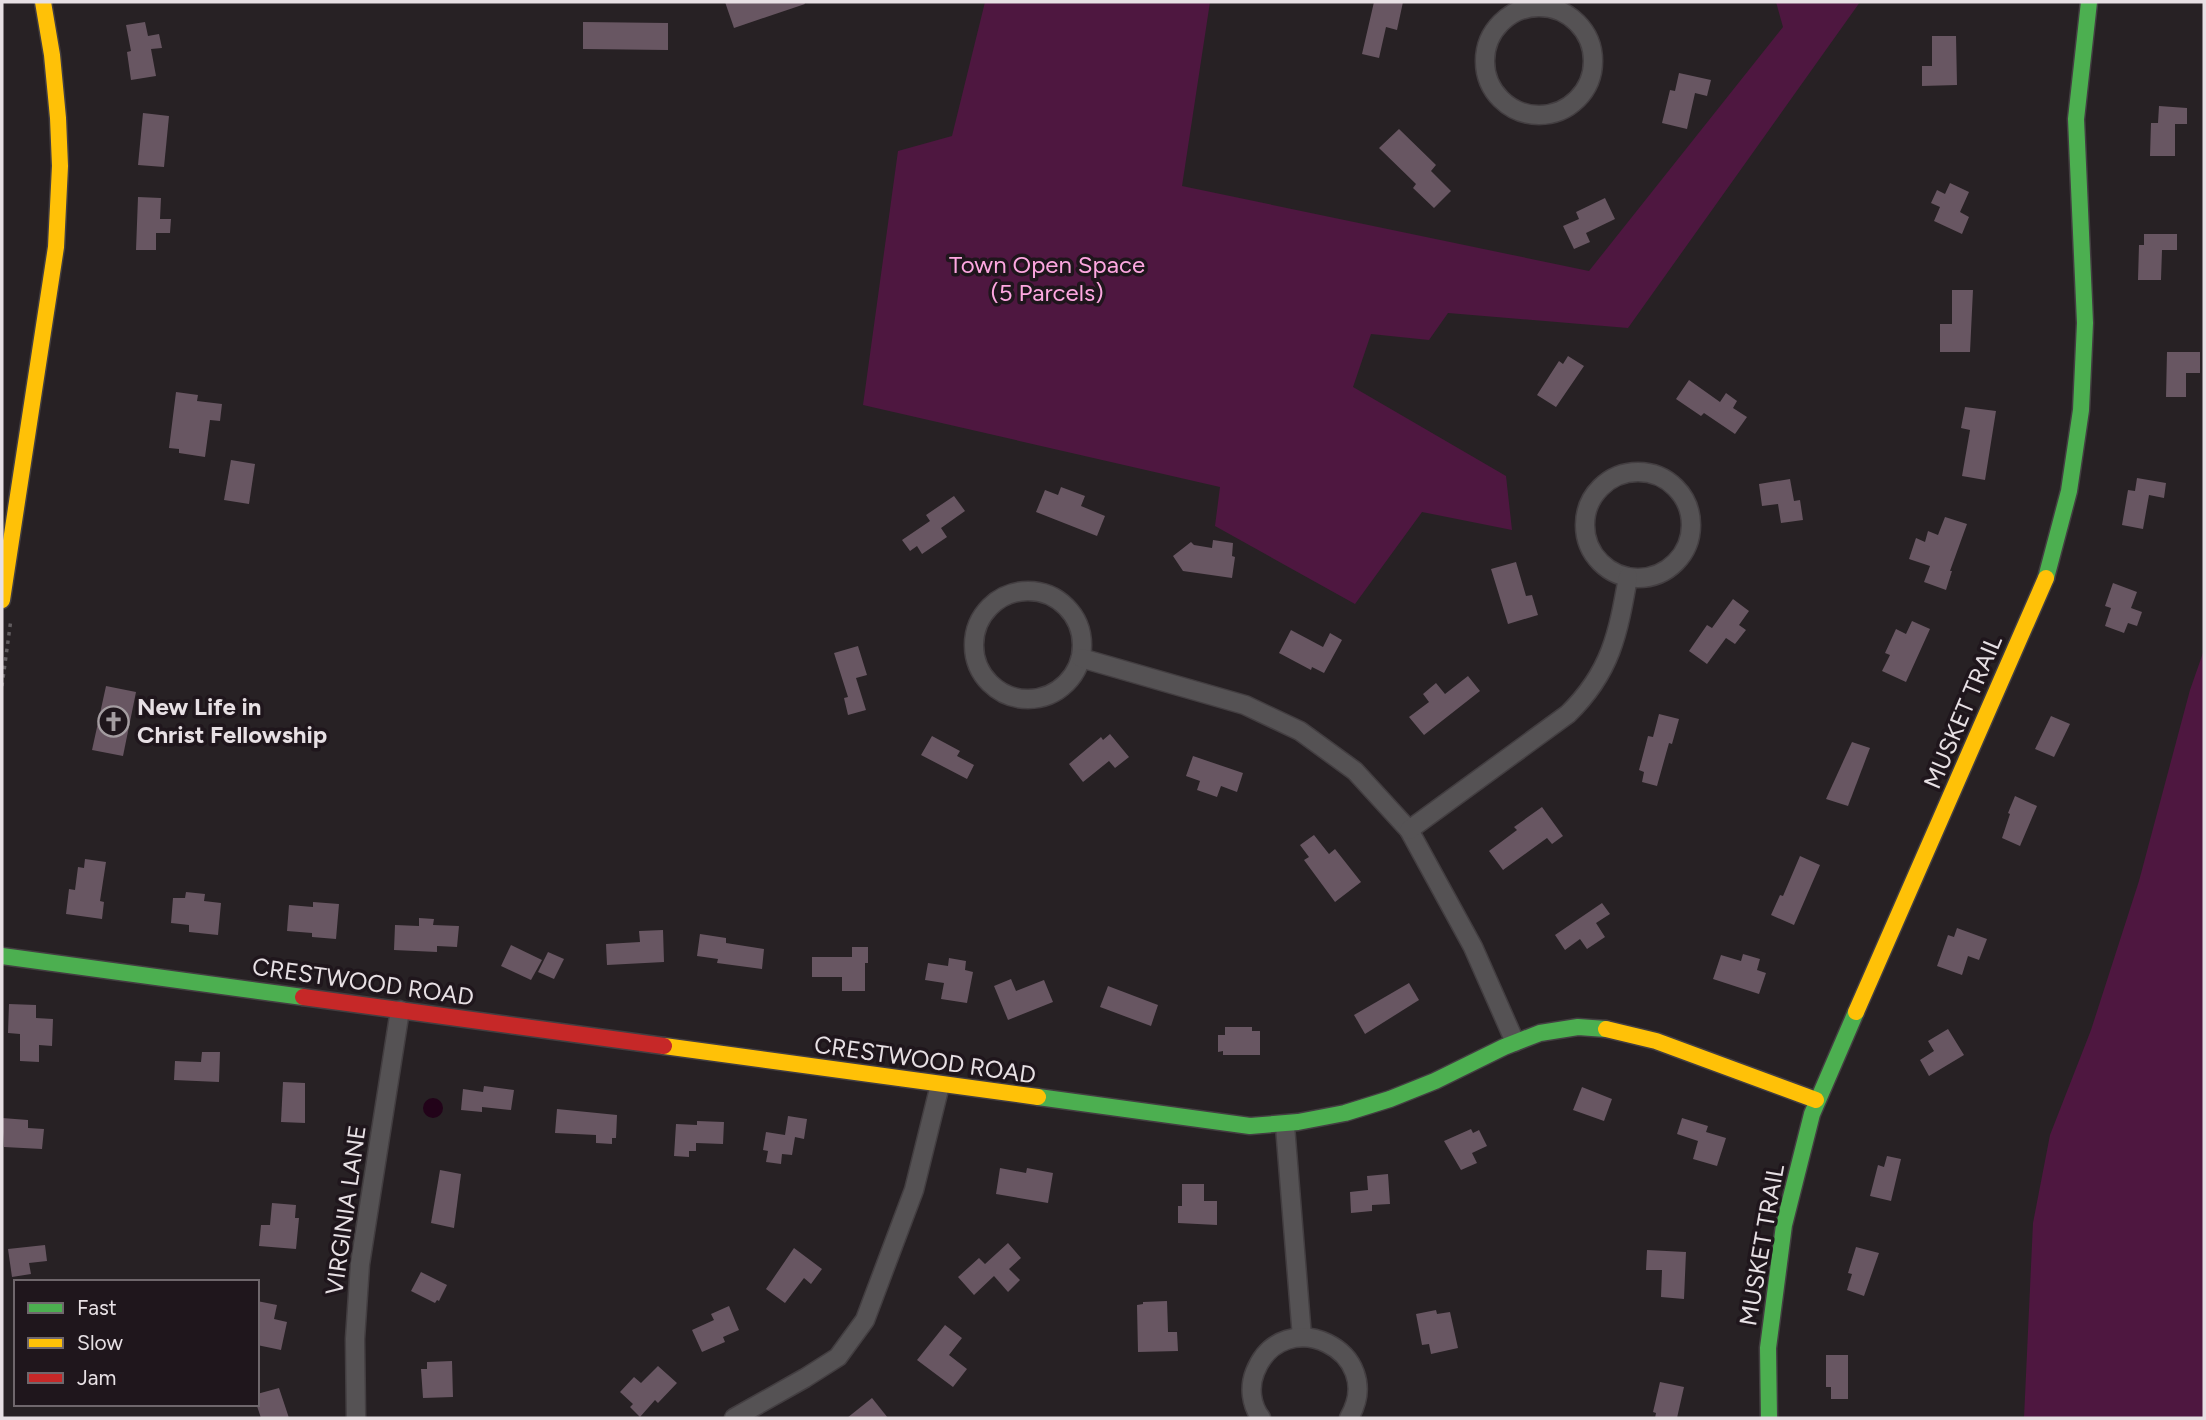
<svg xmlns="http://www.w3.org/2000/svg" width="2206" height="1420" font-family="Figtree,sans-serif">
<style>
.green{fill:#4e1740}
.water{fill:#220319}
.building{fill:#685662}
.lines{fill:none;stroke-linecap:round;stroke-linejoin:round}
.street-casing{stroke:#433e41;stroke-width:21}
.fast-casing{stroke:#433e41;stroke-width:19}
.slow-casing{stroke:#433e41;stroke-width:19}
.jam-casing{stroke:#433e41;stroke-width:19}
.path{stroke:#615c5f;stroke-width:3.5;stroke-dasharray:3.5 5;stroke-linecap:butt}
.street{stroke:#555254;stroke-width:18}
.fast{stroke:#4caf50;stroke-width:16}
.slow{stroke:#ffc107;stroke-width:16}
.jam{stroke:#c62828;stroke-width:16}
.labels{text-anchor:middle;stroke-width:7;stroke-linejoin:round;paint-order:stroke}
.park-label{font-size:24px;fill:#fda7e0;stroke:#1f161c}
.poi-label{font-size:24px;font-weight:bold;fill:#e7e0e4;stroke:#1f161c;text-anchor:start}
.street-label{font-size:24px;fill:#e7e0e4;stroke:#1f161c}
</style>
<rect width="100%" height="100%" fill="#272124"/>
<g class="green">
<polygon points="985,2 1210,2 1182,186 1589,271 1783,27 1776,2 1860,2 1628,328 1448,313 1429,340 1371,334 1353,387 1506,476 1512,530 1422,512 1355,604 1215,526 1220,487 863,405 898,151 952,136"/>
<polygon points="2204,650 2204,1418 2024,1418 2033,1223 2050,1135 2091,1030 2139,881 2190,690"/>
</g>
<circle class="water" cx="433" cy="1108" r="10"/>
<g class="building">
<polygon points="725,2 804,2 805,4 734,28"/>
<polygon points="1374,2 1403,2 1397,30 1386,27 1379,58 1362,54"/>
<polygon points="145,22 148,36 159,34 162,48 151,49 156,76 131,80 127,52 131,51 126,25"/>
<polygon points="583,22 668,23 668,50 583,49"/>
<polygon points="1932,36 1956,36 1957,85 1922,86 1922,66 1932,66"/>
<polygon points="1679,73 1711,80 1707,96 1695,93 1687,129 1662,123 1670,90 1675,91"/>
<polygon points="2159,106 2187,108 2187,124 2175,124 2175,156 2150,156 2151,123 2158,123"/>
<polygon points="143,113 169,116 164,167 138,165"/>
<polygon points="1399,129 1436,165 1431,171 1451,191 1434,208 1413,188 1416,184 1379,148"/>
<polygon points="1950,183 1969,192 1960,212 1969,217 1962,234 1934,221 1940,207 1931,203 1937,190 1945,194"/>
<polygon points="138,197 161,198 160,219 171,219 170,233 156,233 156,250 136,250"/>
<polygon points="1605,198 1615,219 1586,233 1590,242 1574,249 1563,226 1579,219 1576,212"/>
<polygon points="2144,234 2177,234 2177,250 2162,250 2161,280 2138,280 2139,245 2144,245"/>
<polygon points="1952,290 1973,290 1970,352 1940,352 1940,324 1952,324"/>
<polygon points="2167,352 2200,352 2200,373 2186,373 2186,397 2166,397"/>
<polygon points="1568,356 1584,366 1556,407 1537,395 1559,361 1563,364"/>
<polygon points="1689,380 1720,402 1726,393 1737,401 1733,408 1747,417 1735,434 1704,413 1701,416 1676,399"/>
<polygon points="176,392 198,395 197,401 222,404 220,421 210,420 205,457 179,453 179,449 169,448"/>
<polygon points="1965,407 1996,411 1985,480 1962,476 1970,430 1961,428"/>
<polygon points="231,460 255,464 249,504 224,500"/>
<polygon points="2137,478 2166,483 2164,498 2149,495 2143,529 2122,525 2128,490 2135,491"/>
<polygon points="1790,479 1794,501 1800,500 1803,520 1781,523 1778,504 1762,506 1759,484"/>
<polygon points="1061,487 1085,496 1081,506 1105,516 1097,536 1036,512 1045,490 1058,495"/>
<polygon points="954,496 965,511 941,528 947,537 922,554 917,546 910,551 902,540 930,521 926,515"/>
<polygon points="1945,517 1967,524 1950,571 1952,571 1946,590 1924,582 1930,566 1909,559 1916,538 1925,542 1928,531 1938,535"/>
<polygon points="1213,540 1233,543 1232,556 1235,557 1232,578 1183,571 1173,556 1191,542 1194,545 1212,548"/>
<polygon points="1516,562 1526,596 1532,595 1538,615 1508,624 1491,569"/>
<polygon points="2113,583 2137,592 2131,608 2142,612 2137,626 2128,623 2124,633 2105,626 2111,608 2105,606"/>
<polygon points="1733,599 1749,611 1739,625 1746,630 1735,644 1726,638 1707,664 1689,651 1707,625 1712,628"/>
<polygon points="1912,621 1930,629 1906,682 1882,671 1890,655 1885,653 1896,629 1906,634"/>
<polygon points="1291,630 1323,647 1330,633 1342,640 1324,673 1312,667 1311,670 1279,653"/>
<polygon points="858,646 867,675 856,678 866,710 848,715 844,698 848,697 834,653"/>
<polygon points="1468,676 1480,691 1424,735 1409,717 1429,702 1423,694 1436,683 1445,694"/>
<polygon points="106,686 136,692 123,756 92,750"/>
<polygon points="1659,714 1679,719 1672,744 1669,743 1657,786 1642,782 1644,772 1639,770 1648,736 1653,737"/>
<polygon points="2051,716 2070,724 2054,757 2035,749"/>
<polygon points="1110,734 1129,757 1115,768 1109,761 1083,782 1069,764 1101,737 1103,740"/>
<polygon points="932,736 960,751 957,756 974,765 967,779 921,755"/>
<polygon points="1852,742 1870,748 1848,806 1826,799"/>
<polygon points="1193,756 1243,773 1237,792 1221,786 1217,797 1197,790 1200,781 1186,776"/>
<polygon points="2015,796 2037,806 2020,846 2002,838 2010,814 2008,813"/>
<polygon points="1542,807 1563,836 1552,844 1547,838 1503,870 1489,851 1517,830 1514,827"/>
<polygon points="1314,835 1329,854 1335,849 1361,882 1335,902 1304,860 1309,857 1300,845"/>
<polygon points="1800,856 1820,865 1794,925 1771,915 1780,895 1783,896"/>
<polygon points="85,859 106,862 100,901 104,902 102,919 66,914 69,889 75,890 78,867 84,868"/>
<polygon points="186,892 205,894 204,901 221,903 218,935 189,932 189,925 171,923 173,898 185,898"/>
<polygon points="313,902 339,904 336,939 312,937 312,933 287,931 289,905 313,907"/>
<polygon points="1602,903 1610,914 1596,923 1605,937 1587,949 1580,939 1565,950 1555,935"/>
<polygon points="419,918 434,919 433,925 459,926 457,947 437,946 437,952 394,950 395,925 419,926"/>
<polygon points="1957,928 1987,939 1979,960 1968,956 1962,975 1937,966 1948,935 1954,937"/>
<polygon points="663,930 664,962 607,965 606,944 640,942 639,931"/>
<polygon points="700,934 726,938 726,943 764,949 762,969 717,963 718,959 697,956"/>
<polygon points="511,945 542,960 531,980 501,966"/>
<polygon points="852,947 868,947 868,963 865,963 865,991 842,991 842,977 812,977 812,957 852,957"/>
<polygon points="548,952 564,959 554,979 538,972"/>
<polygon points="1743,954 1760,959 1757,970 1766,973 1759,994 1713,979 1721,955 1741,961"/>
<polygon points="949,958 966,961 965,970 973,972 967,1003 941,999 944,983 925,980 928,963 948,966"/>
<polygon points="1011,979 1016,991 1044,980 1053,1002 1008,1020 994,986"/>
<polygon points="1409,983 1419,1000 1365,1034 1354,1015"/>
<polygon points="1108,986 1158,1005 1151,1026 1100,1007"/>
<polygon points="9,1004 36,1005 36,1018 53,1019 52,1046 39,1045 39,1062 20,1061 20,1034 8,1033"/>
<polygon points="1225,1027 1252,1027 1252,1031 1260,1031 1260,1055 1223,1055 1223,1051 1218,1052 1218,1035 1225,1035"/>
<polygon points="1948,1029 1964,1055 1929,1076 1920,1060 1934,1051 1928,1041"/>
<polygon points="202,1052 220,1052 219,1082 174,1080 175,1061 201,1062"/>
<polygon points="283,1082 305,1083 305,1123 281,1122"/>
<polygon points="484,1086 514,1090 511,1110 482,1107 482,1112 461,1110 463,1089 483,1092"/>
<polygon points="1582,1087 1612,1099 1604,1121 1573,1110"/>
<polygon points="557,1109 617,1115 616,1138 612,1138 612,1144 596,1143 596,1135 555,1133"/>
<polygon points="788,1116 807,1119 804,1139 795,1137 792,1155 782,1154 781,1164 766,1162 768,1151 763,1150 766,1132 785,1135"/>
<polygon points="2,1118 28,1120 28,1128 44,1129 42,1149 4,1147"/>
<polygon points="1682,1118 1708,1126 1706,1132 1726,1138 1717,1166 1693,1159 1698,1141 1677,1134"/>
<polygon points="697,1121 724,1122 723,1144 696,1143 696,1151 689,1151 689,1157 674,1156 676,1124 697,1125"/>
<polygon points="1471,1129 1473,1133 1479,1130 1487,1146 1472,1153 1477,1163 1461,1170 1444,1141"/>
<polygon points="1887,1156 1901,1159 1891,1201 1870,1196 1878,1165 1884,1167"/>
<polygon points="1000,1168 1026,1173 1027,1168 1053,1173 1048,1203 996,1194"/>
<polygon points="440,1170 461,1174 454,1228 431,1223"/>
<polygon points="1388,1174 1390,1204 1372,1205 1372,1211 1351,1213 1350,1192 1368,1190 1367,1176"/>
<polygon points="1182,1184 1204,1184 1204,1201 1217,1201 1217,1225 1178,1223 1178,1206 1182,1206"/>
<polygon points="272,1203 296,1205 295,1218 299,1218 296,1249 259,1246 261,1225 270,1225"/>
<polygon points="1008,1243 1021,1258 1009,1269 1020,1280 1008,1292 994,1276 974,1295 958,1277 979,1258 985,1264"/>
<polygon points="45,1245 47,1261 29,1263 31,1274 12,1277 8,1249"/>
<polygon points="1856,1247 1879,1253 1864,1296 1847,1290 1852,1274 1848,1273"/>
<polygon points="794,1248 822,1269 811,1284 804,1278 785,1303 766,1289"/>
<polygon points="1647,1250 1686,1252 1684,1299 1661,1297 1662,1270 1646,1270"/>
<polygon points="421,1272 447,1285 439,1301 437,1300 435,1303 411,1291"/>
<polygon points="257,1301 277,1305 274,1319 287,1322 281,1350 257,1345"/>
<polygon points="1167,1301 1168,1332 1177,1332 1178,1351 1138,1352 1137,1305 1143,1304 1143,1302"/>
<polygon points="729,1306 739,1330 723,1337 725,1342 702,1352 692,1330 714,1320 711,1314"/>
<polygon points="1436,1310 1437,1314 1450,1312 1458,1348 1431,1354 1429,1344 1422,1345 1416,1314"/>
<polygon points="945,1325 962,1338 949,1355 967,1369 953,1387 917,1360"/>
<polygon points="1826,1355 1848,1355 1848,1399 1831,1399 1831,1387 1826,1387"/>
<polygon points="452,1361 453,1397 423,1398 421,1369 427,1369 427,1362"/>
<polygon points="658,1366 677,1383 658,1403 655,1400 640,1417 630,1407 633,1404 620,1392 634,1377 641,1383"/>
<polygon points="1660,1382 1684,1387 1677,1418 1655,1418 1656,1413 1653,1412"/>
<polygon points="279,1388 289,1418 261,1418 257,1406 257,1394"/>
<polygon points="872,1398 888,1418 847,1418"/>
</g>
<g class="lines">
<defs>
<g id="street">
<circle cx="1539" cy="61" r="54"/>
<circle cx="1638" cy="525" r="53"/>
<circle cx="1028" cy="645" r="54"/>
<polyline points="1081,658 1245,705 1300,731 1355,771 1409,830 1473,947 1515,1042"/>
<path d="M1409,830L1568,714C1611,672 1618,634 1628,577"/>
<polyline points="1285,1126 1302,1337"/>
<polyline points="356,1418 355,1339 360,1264 400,1010"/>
<polyline points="734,1418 805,1378 838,1357 865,1320 914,1190 940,1085"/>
<path d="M1261,1418C1251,1405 1249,1387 1255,1372C1283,1301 1388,1351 1349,1418"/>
</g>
<g id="fast">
<polyline points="2046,578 2069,491 2081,410 2085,323 2076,119 2089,2"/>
<polyline points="2,956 303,997"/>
<polyline points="1038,1097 1250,1126 1298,1122 1345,1113 1390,1099 1435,1081 1504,1047 1540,1033 1578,1027 1606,1029"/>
<polyline points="1769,1418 1768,1348 1784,1225 1812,1114 1856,1012"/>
</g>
<g id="slow">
<polyline points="2,600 56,247 60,166 58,118 52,55 43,2"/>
<polyline points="1856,1012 2046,578"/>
<polyline points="1606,1029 1656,1041 1816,1100"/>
<polyline points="664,1046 1038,1097"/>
</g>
<polyline id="jam" points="303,997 664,1046"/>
</defs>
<use href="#street" class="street-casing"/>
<use href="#fast" class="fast-casing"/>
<use href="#slow" class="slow-casing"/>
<use href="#jam" class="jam-casing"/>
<polyline class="path" points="2,686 11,619"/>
<use href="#street" class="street"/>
<use href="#fast" class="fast"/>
<use href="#slow" class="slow"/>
<use href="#jam" class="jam"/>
</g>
<defs>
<symbol id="church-ring" viewBox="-11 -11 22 22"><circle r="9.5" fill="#1f161c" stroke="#a49da1" stroke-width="1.5"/><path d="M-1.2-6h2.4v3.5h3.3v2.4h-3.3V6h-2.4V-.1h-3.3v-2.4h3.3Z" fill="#a49da1"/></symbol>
</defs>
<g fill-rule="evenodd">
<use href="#church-ring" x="96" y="704" width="35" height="35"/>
</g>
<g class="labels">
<g class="park-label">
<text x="1047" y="273">Town Open Space<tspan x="1047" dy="28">(5 Parcels)</tspan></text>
</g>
<g class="poi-label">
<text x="137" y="715">New Life in<tspan x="137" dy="28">Christ Fellowship</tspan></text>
</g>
<g class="street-label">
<text transform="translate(1963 712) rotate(-67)" y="8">MUSKET TRAIL</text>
<text transform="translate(363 982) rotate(8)" y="8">CRESTWOOD ROAD</text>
<text transform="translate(925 1060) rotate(8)" y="8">CRESTWOOD ROAD</text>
<text transform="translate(346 1210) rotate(-82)" y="8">VIRGINIA LANE</text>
<text transform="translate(1762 1245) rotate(-80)" y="8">MUSKET TRAIL</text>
</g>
</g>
<rect width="2206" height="1420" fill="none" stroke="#e7e0e4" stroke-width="7"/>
<rect x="14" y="1280" width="245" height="126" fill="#1f161c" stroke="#6f676c" stroke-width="2"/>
<rect x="28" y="1303" width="35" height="10" fill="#4caf50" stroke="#6f676c" stroke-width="2"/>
<text x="77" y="1315" font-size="21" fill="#e7e0e4">Fast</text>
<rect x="28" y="1338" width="35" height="10" fill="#ffc107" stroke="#6f676c" stroke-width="2"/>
<text x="77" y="1350" font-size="21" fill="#e7e0e4">Slow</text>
<rect x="28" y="1373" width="35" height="10" fill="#c62828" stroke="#6f676c" stroke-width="2"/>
<text x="77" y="1385" font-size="21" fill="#e7e0e4">Jam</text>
</svg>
